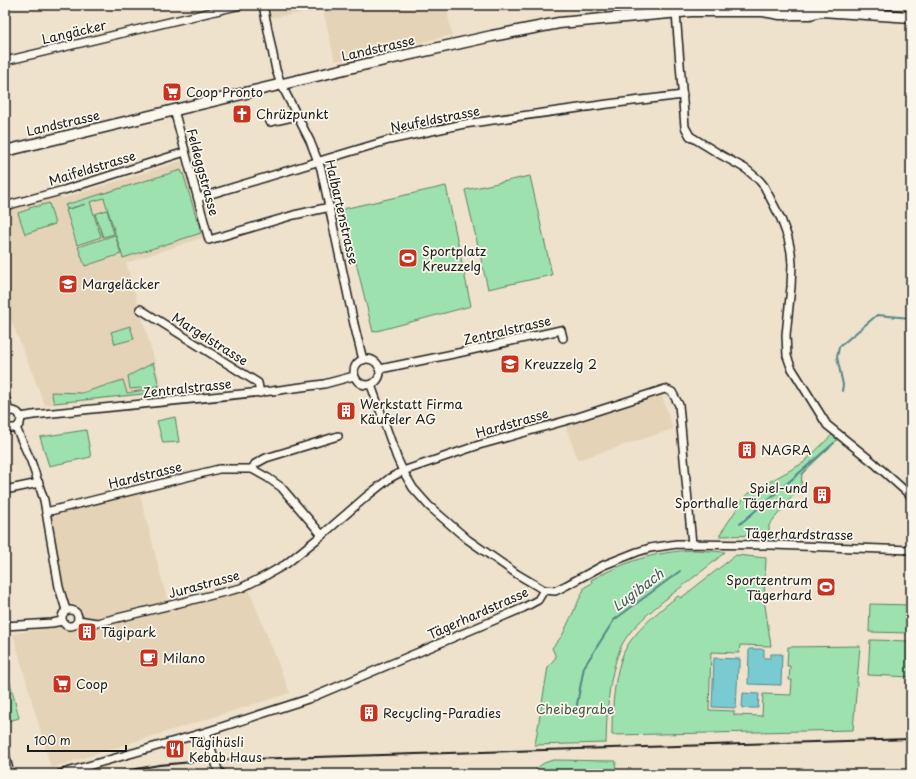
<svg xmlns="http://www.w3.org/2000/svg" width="916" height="779" font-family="'Playpen Sans',sans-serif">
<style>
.built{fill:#e4d3b6}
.green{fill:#9de2ae;stroke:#5c7f65}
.water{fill:#7acbd1;stroke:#548589}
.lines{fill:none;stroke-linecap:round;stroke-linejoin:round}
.stream{stroke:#548589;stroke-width:2}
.minor-casing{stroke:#1c1c1c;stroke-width:10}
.secondary-casing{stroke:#1c1c1c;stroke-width:13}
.minor{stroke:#fbf7ec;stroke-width:7}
.secondary{stroke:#fbf7ec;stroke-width:10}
.rail{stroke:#1c1c1c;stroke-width:2}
.labels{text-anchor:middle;stroke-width:3.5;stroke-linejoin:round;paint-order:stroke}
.street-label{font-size:13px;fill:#1c1c1c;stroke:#fbf7ec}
.poi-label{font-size:13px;fill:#1c1c1c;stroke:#fbf7ec;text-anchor:start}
.park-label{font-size:13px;fill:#435748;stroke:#fbf7ec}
.water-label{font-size:14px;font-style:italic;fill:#3d595b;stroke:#fbf7ec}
</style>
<rect width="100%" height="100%" fill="#eee2cc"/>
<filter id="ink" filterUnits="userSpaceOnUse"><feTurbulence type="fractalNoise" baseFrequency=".025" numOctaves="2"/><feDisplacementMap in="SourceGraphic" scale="8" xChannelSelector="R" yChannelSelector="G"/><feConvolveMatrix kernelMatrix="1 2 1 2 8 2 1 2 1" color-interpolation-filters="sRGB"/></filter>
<g filter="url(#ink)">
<g class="built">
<polygon points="266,5 446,5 452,35 335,61 323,10 268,18"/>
<polygon points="182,161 204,237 126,263 164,393 45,405 5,305 5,209 53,194 64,198"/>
<polygon points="662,396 673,429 578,460 565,425"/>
<polygon points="139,492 168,603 144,610 249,590 290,693 51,768 13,634 90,620 83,618 75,604 68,605 48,515"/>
</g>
<g class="green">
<polygon points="181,170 182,173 183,173 201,233 123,258 104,198 90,202 101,237 77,245 66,210 86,204 67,209 65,205"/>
<polygon points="530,176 552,275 488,289 465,190"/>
<polygon points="446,186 471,306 373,332 343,209"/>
<polygon points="49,203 55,224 25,234 18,213 30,209 29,207 35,206 35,207"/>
<polygon points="107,210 114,234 103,237 95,214"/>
<polygon points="115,235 121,254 85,266 78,247"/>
<polygon points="130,326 134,339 115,344 111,332"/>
<polygon points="153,363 159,386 130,389 128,376"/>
<polygon points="123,380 127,393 161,387 162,392 54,403 51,392 82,393"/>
<polygon points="175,417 179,442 163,443 157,421"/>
<polygon points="86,430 91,457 49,466 40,437"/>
<polygon points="833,434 839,438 802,474 801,486 769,525 769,535 719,536 746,495 803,463"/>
<path d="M694,550L725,552C715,561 705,569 694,577C672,595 630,623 620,649C608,679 607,711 606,743L535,745L548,667L556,657L552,648L562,636L585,587L592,583L591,580C627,561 653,552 694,550Z"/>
<path d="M736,555L766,558L764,599L771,646L740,645L739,653L711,652L709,710L734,711V715L762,716L763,694L791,695L792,680H789L790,666H787L788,647L860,646L853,730L612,735C612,709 614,665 629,643C642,625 661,609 678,596L681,598Z"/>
<polygon points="870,604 911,605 911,633 869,632"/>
<polygon points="870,640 911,641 911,677 868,675"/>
<polygon points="5,662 19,718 5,722"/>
<path d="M554,760L616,761L615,774H534C537,765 545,762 554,760Z"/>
</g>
<g class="water">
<polygon points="749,649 764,649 764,658 770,658 771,654 782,654 781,685 748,684"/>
<polygon points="714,658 740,659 740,667 738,667 736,708 712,707"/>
<polygon points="743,693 759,694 758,708 742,708"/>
</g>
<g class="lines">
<g class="stream">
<polyline points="842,391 843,385 837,357 839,347 877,315 911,318"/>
<polyline points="740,524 834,443"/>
<polyline points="575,715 584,667 614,620 680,571"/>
</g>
<defs>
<g id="minor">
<polyline points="263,5 276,70 281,84 310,141 321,169 354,324 363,360"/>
<polyline points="676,13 685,127 690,136 721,155 746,169 759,180 764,186 781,219 788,238 791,252 792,264 791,287 786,335 787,356 791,367 827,425 874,463 911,496"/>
<polyline points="5,61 241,5"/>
<polyline points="174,110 209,240 294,215 330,207"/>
<polyline points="270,122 297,116"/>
<polyline points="198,198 389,140 464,124 608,104 683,95"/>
<polyline points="5,206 64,190 185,152"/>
<polyline points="140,309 255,381 258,383 260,393"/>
<circle cx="367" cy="372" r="13"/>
<polyline points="380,369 458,353 561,330 563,338"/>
<polyline points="371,385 397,458 403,471 413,488 429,506 467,539 517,574 544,590 555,591 567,585 604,565 637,552 650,548 677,544 772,545 911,550"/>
<polyline points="5,397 9,411"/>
<path d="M5,414C17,405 27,419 16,428H8L5,426"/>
<polyline points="21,417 33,415 272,391 324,384 354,376"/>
<polyline points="16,428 31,461 44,500 59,587 66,610"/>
<polyline points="252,469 255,464 266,458 338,436"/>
<polyline points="5,490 39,483"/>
<polyline points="46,512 219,469 252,469 268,478 281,487 322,535 367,496 390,478 403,471 479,445 572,419 665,389 672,392 679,405 692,544"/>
<circle cx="70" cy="618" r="8"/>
<polyline points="78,620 97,623 241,588 265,576 286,564 322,535"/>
<polyline points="5,626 52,623 62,621"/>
<polyline points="206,732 217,767 218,771 222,774"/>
<polyline points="5,754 10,774"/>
<polyline points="60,774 206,732 308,699 523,608 538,600 544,590"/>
</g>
<g id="secondary">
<polyline points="786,7 807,7 821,11 911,17"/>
<polyline points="5,151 349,68 492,36 559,23 691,11 763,11 780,14 810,14 821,11"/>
</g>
</defs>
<use href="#minor" class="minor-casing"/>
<use href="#secondary" class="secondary-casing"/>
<use href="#minor" class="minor"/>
<use href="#secondary" class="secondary"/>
<polyline class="rail" points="108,774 159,765 215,760 911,739"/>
</g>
</g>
<defs>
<symbol id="supermarket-square" viewBox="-11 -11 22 22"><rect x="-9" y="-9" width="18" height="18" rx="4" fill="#c8321e" stroke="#fbf7ec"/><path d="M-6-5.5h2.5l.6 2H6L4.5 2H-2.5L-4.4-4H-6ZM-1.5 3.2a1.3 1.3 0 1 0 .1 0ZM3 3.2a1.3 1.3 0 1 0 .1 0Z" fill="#fff"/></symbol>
<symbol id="church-square" viewBox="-11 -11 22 22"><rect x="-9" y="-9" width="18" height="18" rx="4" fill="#c8321e" stroke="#fbf7ec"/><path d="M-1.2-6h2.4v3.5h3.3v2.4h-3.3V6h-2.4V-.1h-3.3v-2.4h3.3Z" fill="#fff"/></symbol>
<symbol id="stadium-square" viewBox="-11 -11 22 22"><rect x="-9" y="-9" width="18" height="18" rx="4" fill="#c8321e" stroke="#fbf7ec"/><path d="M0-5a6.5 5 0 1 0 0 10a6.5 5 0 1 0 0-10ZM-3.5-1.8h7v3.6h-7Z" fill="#fff"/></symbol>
<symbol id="school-square" viewBox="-11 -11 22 22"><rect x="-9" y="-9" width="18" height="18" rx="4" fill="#c8321e" stroke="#fbf7ec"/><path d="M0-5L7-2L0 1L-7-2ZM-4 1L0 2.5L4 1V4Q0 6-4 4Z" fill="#fff"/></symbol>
<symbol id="building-square" viewBox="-11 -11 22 22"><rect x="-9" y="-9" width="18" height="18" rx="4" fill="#c8321e" stroke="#fbf7ec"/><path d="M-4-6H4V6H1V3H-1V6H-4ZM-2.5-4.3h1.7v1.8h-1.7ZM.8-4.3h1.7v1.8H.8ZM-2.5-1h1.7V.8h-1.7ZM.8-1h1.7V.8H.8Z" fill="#fff"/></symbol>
<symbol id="cafe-square" viewBox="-11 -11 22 22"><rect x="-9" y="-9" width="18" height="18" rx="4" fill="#c8321e" stroke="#fbf7ec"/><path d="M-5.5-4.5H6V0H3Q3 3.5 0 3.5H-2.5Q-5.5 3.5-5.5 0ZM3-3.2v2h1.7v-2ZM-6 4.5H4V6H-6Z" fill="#fff"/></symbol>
<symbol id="restaurant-square" viewBox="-11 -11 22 22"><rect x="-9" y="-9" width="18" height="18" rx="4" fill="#c8321e" stroke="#fbf7ec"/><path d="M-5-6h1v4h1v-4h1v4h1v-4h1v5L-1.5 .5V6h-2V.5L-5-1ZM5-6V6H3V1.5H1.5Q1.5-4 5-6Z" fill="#fff"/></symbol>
</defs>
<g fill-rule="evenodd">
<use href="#supermarket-square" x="161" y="81" width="22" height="22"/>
<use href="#church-square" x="231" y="103" width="22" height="22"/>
<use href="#stadium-square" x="397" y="247" width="22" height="22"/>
<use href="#school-square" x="57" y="273" width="22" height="22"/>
<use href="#school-square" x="499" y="353" width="22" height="22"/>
<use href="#building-square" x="335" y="400" width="22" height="22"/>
<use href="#building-square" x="736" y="439" width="22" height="22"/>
<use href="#building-square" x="811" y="484" width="22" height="22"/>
<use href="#stadium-square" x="815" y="576" width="22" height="22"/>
<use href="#building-square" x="76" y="621" width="22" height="22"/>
<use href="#cafe-square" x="138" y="647" width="22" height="22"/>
<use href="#supermarket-square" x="51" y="673" width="22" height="22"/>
<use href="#building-square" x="358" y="702" width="22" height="22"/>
<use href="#restaurant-square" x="164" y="738" width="22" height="22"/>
</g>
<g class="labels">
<g class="street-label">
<text transform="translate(74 32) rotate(-13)" y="5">Langäcker</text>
<text transform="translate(378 48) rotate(-13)" y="5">Landstrasse</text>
<text transform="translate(435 119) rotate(-11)" y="5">Neufeldstrasse</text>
<text transform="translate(63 123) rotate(-13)" y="5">Landstrasse</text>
<text transform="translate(92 168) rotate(-17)" y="5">Maifeldstrasse</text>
<text transform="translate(203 172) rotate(75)" y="5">Feldeggstrasse</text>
<text transform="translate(342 212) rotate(77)" y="5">Halbartenstrasse</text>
<text transform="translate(507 330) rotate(-13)" y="5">Zentralstrasse</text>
<text transform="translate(210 339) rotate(32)" y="5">Margelstrasse</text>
<text transform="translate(187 388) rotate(-6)" y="5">Zentralstrasse</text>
<text transform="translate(512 423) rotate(-16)" y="5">Hardstrasse</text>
<text transform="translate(145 475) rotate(-14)" y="5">Hardstrasse</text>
<text transform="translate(799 534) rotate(1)" y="5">Tägerhardstrasse</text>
<text transform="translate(204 584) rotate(-15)" y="5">Jurastrasse</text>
<text transform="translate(478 613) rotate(-24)" y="5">Tägerhardstrasse</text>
</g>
<g class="poi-label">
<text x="186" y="97">Coop Pronto</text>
<text x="256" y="119">Chrüzpunkt</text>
<text x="422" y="256">Sportplatz<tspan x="422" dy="15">Kreuzzelg</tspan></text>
<text x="82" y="289">Margeläcker</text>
<text x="524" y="369">Kreuzzelg 2</text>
<text x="360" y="409">Werkstatt Firma<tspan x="360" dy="15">Käufeler AG</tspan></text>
<text x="761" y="455">NAGRA</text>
<text x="808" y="493" text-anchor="end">Spiel-und<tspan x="808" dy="15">Sporthalle Tägerhard</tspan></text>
<text x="812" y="585" text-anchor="end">Sportzentrum<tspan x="812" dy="15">Tägerhard</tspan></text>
<text x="101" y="637">Tägipark</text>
<text x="163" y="663">Milano</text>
<text x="76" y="689">Coop</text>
<text x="383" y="718">Recycling-Paradies</text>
<text x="189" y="747">Tägihüsli<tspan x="189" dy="15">Kebab Haus</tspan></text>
</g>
<g class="park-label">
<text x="575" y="714">Cheibegrabe</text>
</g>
<g class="water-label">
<text transform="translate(638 590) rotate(-37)" y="5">Lugibach</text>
</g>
</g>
<rect width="916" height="779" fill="none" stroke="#fbf7ec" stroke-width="20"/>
<rect x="10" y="10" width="896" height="759" fill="none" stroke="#1c1c1c" stroke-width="1.5" filter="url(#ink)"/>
<path d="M28 745v6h98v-6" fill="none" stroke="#1c1c1c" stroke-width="2"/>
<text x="34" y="745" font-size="12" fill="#1c1c1c" stroke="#fbf7ec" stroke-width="3" paint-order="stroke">100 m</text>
</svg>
